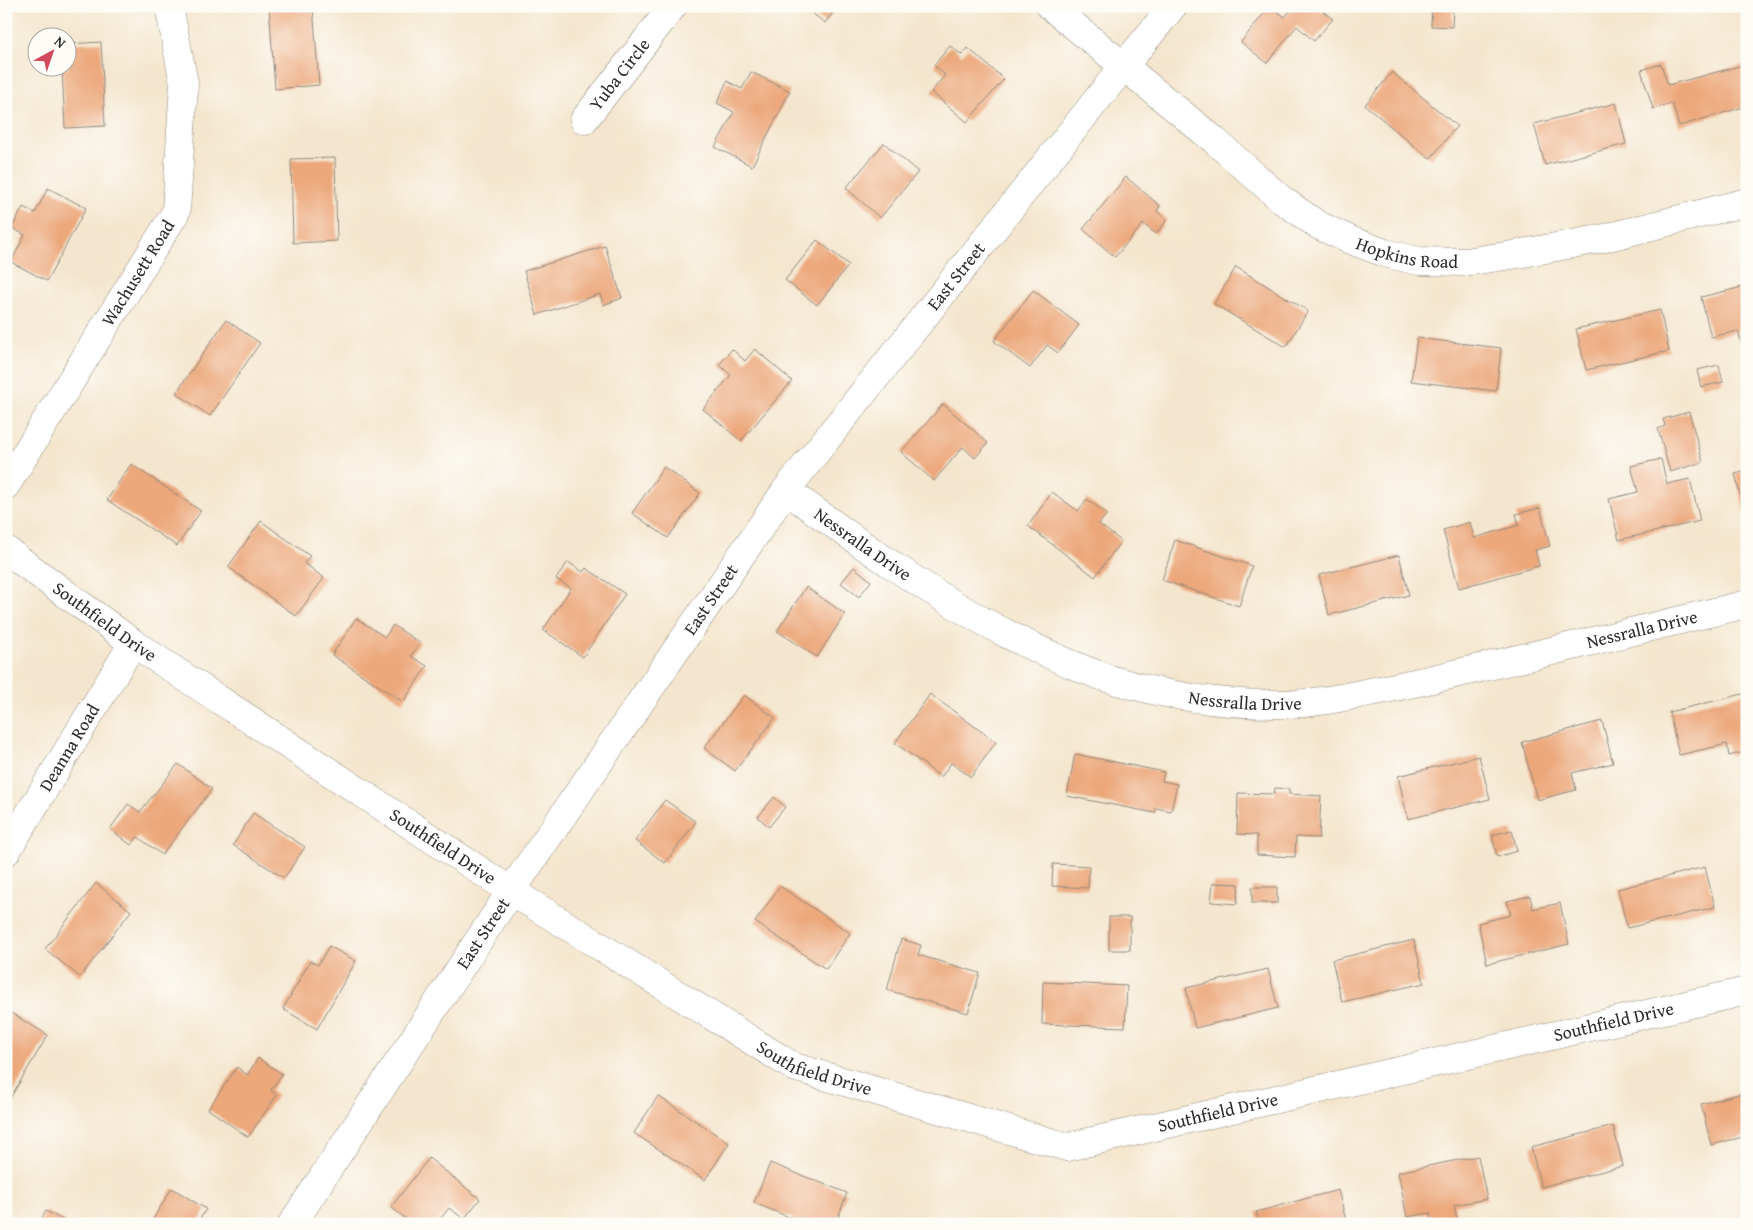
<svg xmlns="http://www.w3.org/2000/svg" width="1753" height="1230" font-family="'Gentium Book Plus',serif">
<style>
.building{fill:#eca77a}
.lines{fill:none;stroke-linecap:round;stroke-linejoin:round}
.minor-casing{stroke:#90887c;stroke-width:29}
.minor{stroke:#fff;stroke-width:28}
.labels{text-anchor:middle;stroke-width:5;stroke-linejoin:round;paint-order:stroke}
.street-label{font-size:18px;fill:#2b2b2b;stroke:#fdfcf7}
</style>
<rect width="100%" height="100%" fill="#fdfcf7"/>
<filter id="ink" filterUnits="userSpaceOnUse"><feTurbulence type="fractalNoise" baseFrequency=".02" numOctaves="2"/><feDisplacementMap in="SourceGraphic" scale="10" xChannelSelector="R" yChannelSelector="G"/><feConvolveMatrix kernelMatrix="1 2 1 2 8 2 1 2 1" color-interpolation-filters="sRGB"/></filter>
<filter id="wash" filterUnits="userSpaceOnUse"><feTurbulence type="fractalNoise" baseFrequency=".0096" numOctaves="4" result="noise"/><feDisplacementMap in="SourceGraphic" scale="20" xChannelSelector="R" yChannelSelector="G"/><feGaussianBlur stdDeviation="1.12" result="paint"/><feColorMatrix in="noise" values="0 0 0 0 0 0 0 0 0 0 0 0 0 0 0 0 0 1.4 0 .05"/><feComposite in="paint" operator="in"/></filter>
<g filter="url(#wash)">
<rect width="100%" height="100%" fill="#f4e6ce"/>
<g id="blocks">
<g class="building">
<polygon points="269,6 313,6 319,85 275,89"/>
<polygon points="803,6 838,6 825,23"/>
<polygon points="1270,6 1285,17 1294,6 1316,6 1333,19 1314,41 1297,26 1267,63 1241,42"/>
<polygon points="1432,6 1453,6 1452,27 1431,26"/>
<polygon points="101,42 105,126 65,128 62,68 68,68 68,44"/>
<polygon points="950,46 962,55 968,48 1004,79 967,122 931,92 945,75 934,65"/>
<polygon points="1661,64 1668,85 1747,64 1747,106 1679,126 1672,103 1653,109 1641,70"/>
<polygon points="751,72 790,91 752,166 715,147 734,112 717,103 727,81 742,89"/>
<polygon points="1392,72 1457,126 1430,159 1365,105"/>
<polygon points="1616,103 1626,144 1545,165 1534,124"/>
<polygon points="884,143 918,172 880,218 846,188"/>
<polygon points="335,158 337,241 293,243 291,159"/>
<polygon points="1126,177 1160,206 1157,211 1167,220 1156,234 1143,224 1115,257 1083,229"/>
<polygon points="48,188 86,208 47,281 11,262 25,235 12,228 23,207 35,213"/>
<polygon points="817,240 849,265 817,305 785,280"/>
<polygon points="605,246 622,298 603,305 600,294 537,315 524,271"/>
<polygon points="1236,267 1308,311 1286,347 1214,304"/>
<polygon points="1747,286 1747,351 1744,351 1738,331 1711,337 1701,297"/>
<polygon points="1033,290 1079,325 1058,353 1047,345 1030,368 994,341"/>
<polygon points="1660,310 1669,351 1586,370 1576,329"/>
<polygon points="226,320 260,343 210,416 176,393"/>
<polygon points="1417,338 1501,348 1496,391 1411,381"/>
<polygon points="732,349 745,361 755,349 792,381 741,441 703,409 731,375 719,365"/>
<polygon points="1719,365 1723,382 1701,387 1697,370"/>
<polygon points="943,404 988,443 975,458 963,447 934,481 901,452"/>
<polygon points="1689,412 1703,462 1670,472 1658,429 1665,426 1663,419"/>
<polygon points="1661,459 1667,484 1690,479 1700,521 1619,540 1609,499 1638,492 1631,466"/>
<polygon points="131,464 201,511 177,546 107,500"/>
<polygon points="664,467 700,493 668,538 632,513"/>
<polygon points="1747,471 1747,514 1745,515 1735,474"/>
<polygon points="1052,492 1078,511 1087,499 1107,514 1099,524 1121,541 1095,577 1028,526"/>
<polygon points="1540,508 1550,546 1535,550 1539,566 1459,588 1443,530 1470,522 1474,538 1519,525 1516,514"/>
<polygon points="261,521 310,556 304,563 324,578 296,616 228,567"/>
<polygon points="1175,540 1252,566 1239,606 1162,580"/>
<polygon points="1399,555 1409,595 1329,615 1319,575"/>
<polygon points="568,562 583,572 586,568 625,594 583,657 543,630 571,588 556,579"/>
<polygon points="854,567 871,581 859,597 841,583"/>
<polygon points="806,587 845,614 817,657 777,631"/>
<polygon points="356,618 385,637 393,625 420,643 411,656 427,666 403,702 332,655"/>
<polygon points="1747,693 1747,751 1729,756 1727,744 1679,755 1669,712"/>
<polygon points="930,694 996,742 971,777 951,763 941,777 895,743"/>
<polygon points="744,695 775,718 735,771 704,748"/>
<polygon points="1602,721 1613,763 1572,773 1576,790 1537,800 1522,742"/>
<polygon points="1075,754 1164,772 1162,781 1177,784 1171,811 1156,808 1155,813 1067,796"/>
<polygon points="1479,756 1490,799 1408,819 1398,776"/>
<polygon points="178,764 212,789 162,855 138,837 131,845 110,829 128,804 140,812"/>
<polygon points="1275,788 1289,789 1289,794 1321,796 1319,838 1296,837 1295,857 1257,855 1257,835 1237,834 1238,793 1274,794"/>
<polygon points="774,797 785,807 769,827 758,817"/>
<polygon points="665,800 696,822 665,863 635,841"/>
<polygon points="253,813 305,847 284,878 233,845"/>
<polygon points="1512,830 1517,851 1497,857 1492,835"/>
<polygon points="1053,864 1089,866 1088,888 1052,886"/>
<polygon points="1705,867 1715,907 1627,928 1618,889"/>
<polygon points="96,883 131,911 80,977 45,949"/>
<polygon points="1213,883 1239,884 1237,904 1211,902"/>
<polygon points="780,886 850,933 826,969 755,922"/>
<rect x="1252" y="887" width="25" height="16"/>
<polygon points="1530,896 1533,909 1560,903 1569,944 1487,964 1478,923 1511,915 1507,901"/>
<rect x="1109" y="917" width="21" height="33"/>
<polygon points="901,939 921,945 918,955 980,973 968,1013 887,990"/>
<polygon points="1414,940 1424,983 1342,1002 1332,960"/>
<polygon points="329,946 356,961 317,1029 283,1009 310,961 318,965"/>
<polygon points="1268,969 1278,1008 1195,1028 1186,988"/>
<polygon points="1043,982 1127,986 1125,1027 1042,1024"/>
<polygon points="11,1013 48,1035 6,1105 6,1021"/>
<polygon points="258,1058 282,1074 271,1090 277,1095 248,1137 208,1109 237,1067 247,1075"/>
<polygon points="1747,1092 1747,1136 1711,1145 1701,1104"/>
<polygon points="658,1096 729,1143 705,1180 634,1133"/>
<polygon points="1613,1126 1623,1166 1541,1187 1531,1147"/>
<polygon points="1478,1156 1487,1199 1454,1205 1458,1224 1432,1224 1430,1213 1407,1217 1398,1172"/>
<polygon points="429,1158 480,1199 464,1219 449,1208 436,1224 412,1224 391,1207"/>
<polygon points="770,1163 847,1193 838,1218 851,1224 792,1224 794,1219 754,1203"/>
<polygon points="172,1188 206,1209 197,1224 150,1224"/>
<polygon points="1338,1190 1347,1224 1260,1224 1256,1212"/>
<polygon points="46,1211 66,1222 65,1224 39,1224"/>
</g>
</g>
</g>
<g filter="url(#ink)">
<use href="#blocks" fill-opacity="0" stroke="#90887c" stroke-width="1"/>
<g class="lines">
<defs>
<g id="minor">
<path id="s1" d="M1050,6L1214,140L1282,200L1318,225L1350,240L1385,253L1419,261L1465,262L1512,255L1605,238L1747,202"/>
<path id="s2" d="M584,120L673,6"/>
<path id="s3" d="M6,485L176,212L184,83L169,6"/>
<path id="s4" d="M786,490C859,543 931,595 1011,636C1043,652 1076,668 1110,679C1166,696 1226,705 1283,704C1314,704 1345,697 1375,691C1428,681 1479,668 1531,656C1603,638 1675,622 1747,604"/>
<path id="s5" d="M6,550L133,643L511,891L794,1067L1067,1147L1747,991"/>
<path id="s6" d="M6,852L133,643"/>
<path id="s7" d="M292,1224L511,891L786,490L1123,67L1173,6"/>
</g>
</defs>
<use href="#minor" class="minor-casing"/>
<use href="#minor" class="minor"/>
</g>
</g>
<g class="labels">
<g class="street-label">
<text dy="6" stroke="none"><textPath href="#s2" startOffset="58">Yuba Circle</textPath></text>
<text dy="6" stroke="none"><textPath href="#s1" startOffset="441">Hopkins Road</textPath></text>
<text dy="6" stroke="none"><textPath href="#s3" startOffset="250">Wachusett Road</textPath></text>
<text dy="6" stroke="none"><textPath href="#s7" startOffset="1158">East Street</textPath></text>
<text dy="6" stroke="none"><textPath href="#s4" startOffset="94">Nessralla Drive</textPath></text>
<text dy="6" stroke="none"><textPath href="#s7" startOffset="752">East Street</textPath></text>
<text dy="6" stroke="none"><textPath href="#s5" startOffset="122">Southfield Drive</textPath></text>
<text dy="6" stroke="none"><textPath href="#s4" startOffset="919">Nessralla Drive</textPath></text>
<text dy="6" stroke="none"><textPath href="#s4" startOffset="514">Nessralla Drive</textPath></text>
<text dy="6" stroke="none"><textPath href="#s6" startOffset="122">Deanna Road</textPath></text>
<text dy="6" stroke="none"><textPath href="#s5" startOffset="528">Southfield Drive</textPath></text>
<text dy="6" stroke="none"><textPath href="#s7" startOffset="348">East Street</textPath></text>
<text dy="6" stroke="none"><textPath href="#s5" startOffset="1788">Southfield Drive</textPath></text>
<text dy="6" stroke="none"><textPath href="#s5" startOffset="962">Southfield Drive</textPath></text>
<text dy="6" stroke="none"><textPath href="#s5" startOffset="1382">Southfield Drive</textPath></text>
</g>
</g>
<rect width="1753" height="1230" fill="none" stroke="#fdfcf7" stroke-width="25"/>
<g transform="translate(52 52) rotate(40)"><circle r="24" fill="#fdfcf7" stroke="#a9a8a5"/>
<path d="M0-4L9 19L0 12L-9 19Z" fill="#d1495b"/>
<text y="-8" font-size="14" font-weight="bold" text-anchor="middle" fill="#2b2b2b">N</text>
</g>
</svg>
